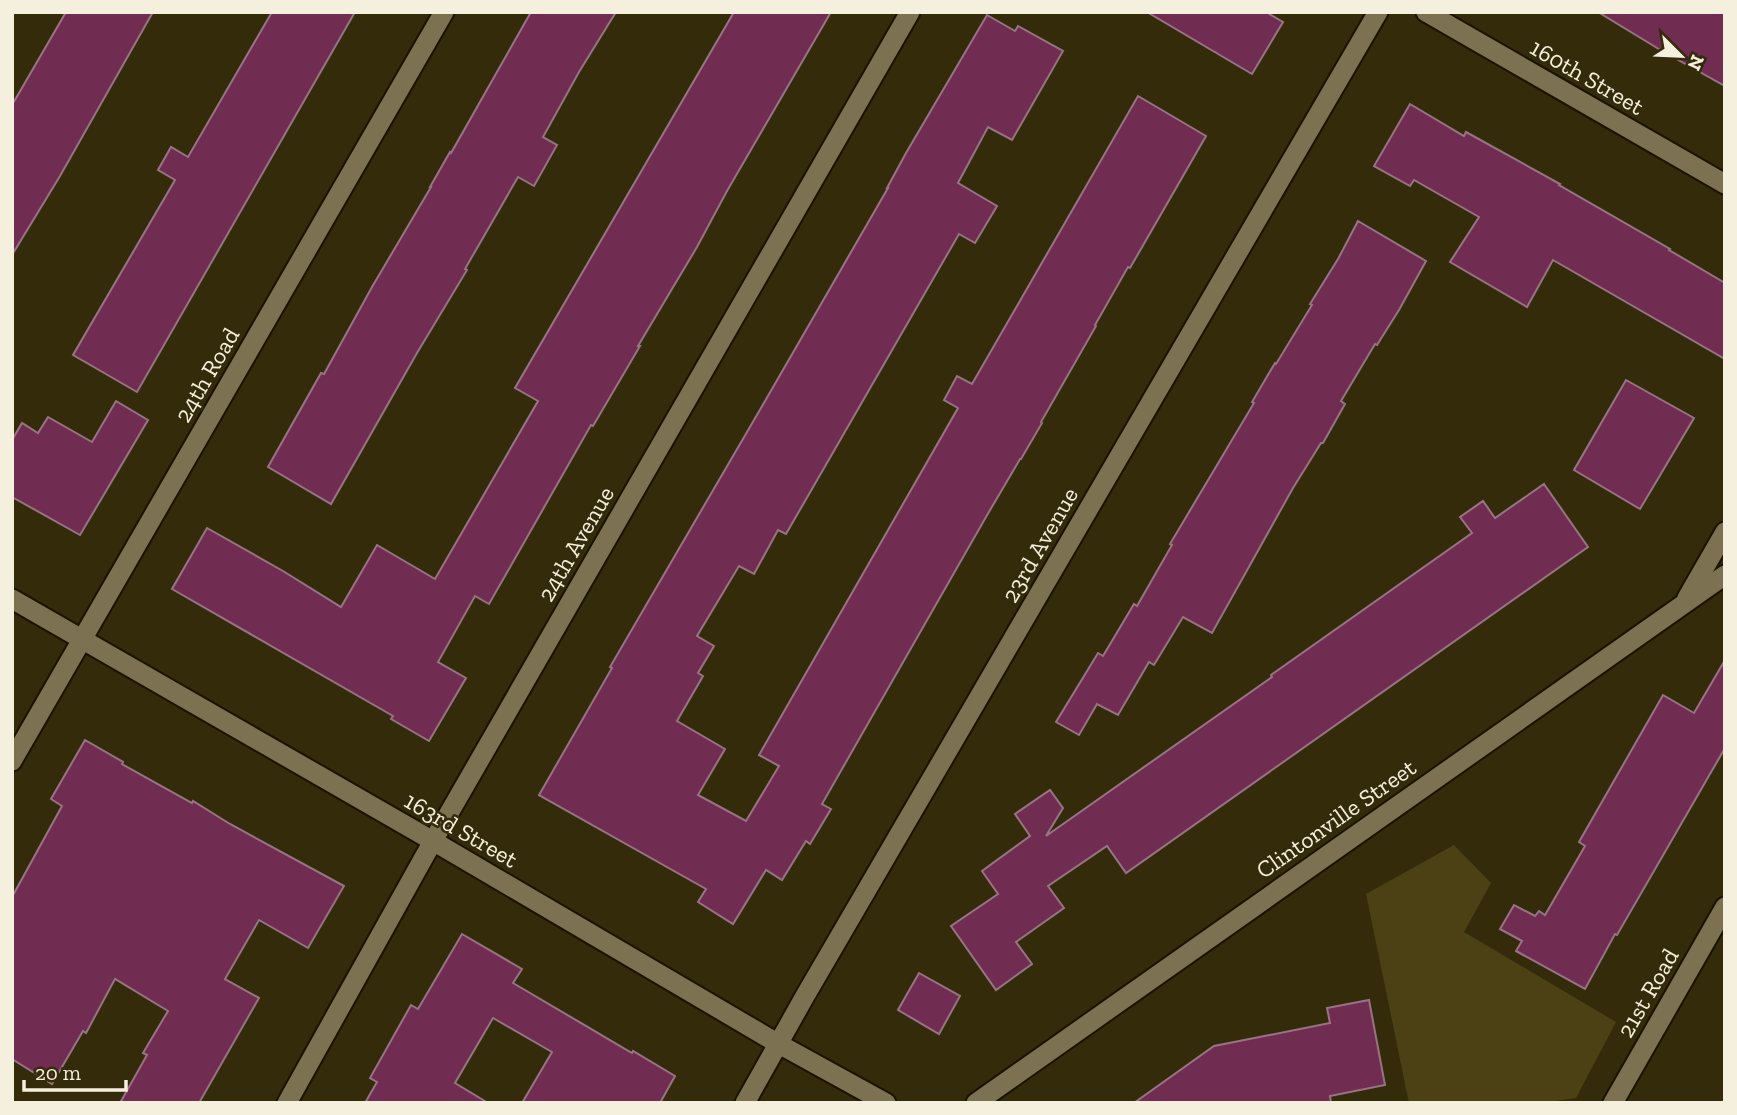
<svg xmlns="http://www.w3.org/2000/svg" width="1737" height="1115" font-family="'Zilla Slab',serif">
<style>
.green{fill:#4c4015}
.building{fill:#712c51;stroke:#977484;stroke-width:2}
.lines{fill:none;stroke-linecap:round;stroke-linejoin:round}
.minor-casing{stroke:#1a1300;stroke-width:23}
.tertiary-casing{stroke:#1a1300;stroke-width:23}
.minor{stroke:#7c7251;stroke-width:19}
.tertiary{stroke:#7c7251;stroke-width:19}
.labels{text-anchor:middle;stroke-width:5;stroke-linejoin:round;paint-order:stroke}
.street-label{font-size:24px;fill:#f5efdd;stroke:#342b0b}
</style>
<rect width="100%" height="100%" fill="#342b0b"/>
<polygon class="green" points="1454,845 1491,883 1464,932 1616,1022 1576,1098 1542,1103 1409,1103 1366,894"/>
<g class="building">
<polygon points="66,12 153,12 60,176 12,255 12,105"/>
<polygon points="272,12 355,12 137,392 73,355 175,180 158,170 171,147 188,157"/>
<polygon points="531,12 616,12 579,72 543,137 557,145 534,186 518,177 465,269 467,270 417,353 331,504 268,467 321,373 324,374 372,287 431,187 430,187 450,152 451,153"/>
<polygon points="734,12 831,12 727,191 697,247 638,346 640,346 593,426 591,425 489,604 475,596 438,662 466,678 429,741 391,719 393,716 172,589 207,528 283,571 341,607 377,545 435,579 538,401 515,388"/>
<polygon points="1147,12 1266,12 1283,22 1252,74"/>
<polygon points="1598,12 1725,12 1725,86 1662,51"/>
<polygon points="987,15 1015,31 1018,26 1063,51 1012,140 988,127 958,183 997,206 975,243 959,234 786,534 778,530 754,574 739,566 697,636 714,646 698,673 703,676 677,721 725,749 698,795 746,821 779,766 759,755 958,408 944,400 957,376 972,384 1138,96 1206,136 1130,268 1128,267 1095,325 1096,326 1041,422 1042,423 1021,459 1020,459 986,517 822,804 831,809 810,844 806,841 782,880 766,870 733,924 698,902 706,889 539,795 612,668 610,667 761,408 888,188 887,188 906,153"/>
<polygon points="1410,104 1464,136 1466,132 1560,184 1559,185 1670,249 1669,250 1725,283 1725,359 1553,260 1527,307 1450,262 1479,217 1414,180 1410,186 1374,166"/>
<polygon points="1358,221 1426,261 1399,310 1377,345 1375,344 1341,401 1345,404 1323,443 1321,443 1293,488 1212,633 1183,617 1154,665 1149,662 1118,715 1097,704 1079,735 1056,722 1098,653 1103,656 1134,604 1137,606 1172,545 1170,544 1254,403 1252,402 1275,363 1276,364 1312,305 1310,304 1338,259"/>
<polygon points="1626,380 1694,418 1640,509 1574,470"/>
<polygon points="116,401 148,420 80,535 12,497 12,440 22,423 38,433 48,417 92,442"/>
<polygon points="1544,484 1588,547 1126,873 1107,846 1048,886 1064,908 1016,942 1032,964 996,990 951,926 998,894 982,871 1030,836 1015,814 1050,790 1063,808 1046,836 1272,677 1271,675 1472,533 1460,517 1483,501 1495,518"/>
<polygon points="1725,660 1725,748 1617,935 1615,934 1585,989 1516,951 1522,941 1500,929 1514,905 1535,916 1539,911 1545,915 1585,846 1579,842 1663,695 1694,713"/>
<polygon points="85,740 123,762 122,764 192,803 193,801 230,824 344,886 308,948 259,920 225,979 259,998 199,1103 120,1103 147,1055 143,1053 168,1011 115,979 86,1033 83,1031 52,1084 12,1059 12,897 62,806 51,799"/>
<polygon points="462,934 522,969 513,983 632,1053 633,1051 675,1076 660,1103 522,1103 552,1052 493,1018 455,1083 488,1103 365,1103 377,1082 370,1078 411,1005 418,1009"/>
<polygon points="919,973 960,996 939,1034 898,1010"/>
<polygon points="1369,1000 1385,1085 1330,1096 1331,1103 1134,1103 1214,1046 1330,1023 1327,1008"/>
</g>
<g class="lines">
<defs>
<g id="minor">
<polyline points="1687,598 1725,532"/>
<polyline points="12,599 433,841 777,1043 886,1103"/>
<polyline points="12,761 444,12"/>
<polyline points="287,1103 433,841 910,12"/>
<polyline points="745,1103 805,996 1378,12"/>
<polyline points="976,1103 1725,575"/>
<polyline points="1613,1103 1725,907"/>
</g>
<polyline id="tertiary" points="1426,12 1725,184"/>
</defs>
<use href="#minor" class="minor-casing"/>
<use href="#tertiary" class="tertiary-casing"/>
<use href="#minor" class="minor"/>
<use href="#tertiary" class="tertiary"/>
</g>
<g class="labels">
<g class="street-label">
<text transform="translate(1587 77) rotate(30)" y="8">160th Street</text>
<text transform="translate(207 375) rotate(-60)" y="8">24th Road</text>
<text transform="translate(576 544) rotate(-60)" y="8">24th Avenue</text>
<text transform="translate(1040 545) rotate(-60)" y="8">23rd Avenue</text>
<text transform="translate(1336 819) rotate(-35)" y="8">Clintonville Street</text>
<text transform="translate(461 830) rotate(30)" y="8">163rd Street</text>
<text transform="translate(1648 993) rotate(-60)" y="8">21st Road</text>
</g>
</g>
<rect width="1737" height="1115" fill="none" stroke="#f5efdd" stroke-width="28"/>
<g transform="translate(1681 56) rotate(114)" stroke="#342b0b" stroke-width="5" paint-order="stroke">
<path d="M0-5L12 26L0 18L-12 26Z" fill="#f5efdd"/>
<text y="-10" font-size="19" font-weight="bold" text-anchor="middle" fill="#f5efdd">N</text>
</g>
<path d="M24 1080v10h102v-10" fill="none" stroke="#f5efdd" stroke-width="3.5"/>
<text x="35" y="1080" font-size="21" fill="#f5efdd" stroke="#342b0b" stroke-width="5" paint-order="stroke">20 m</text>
</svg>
